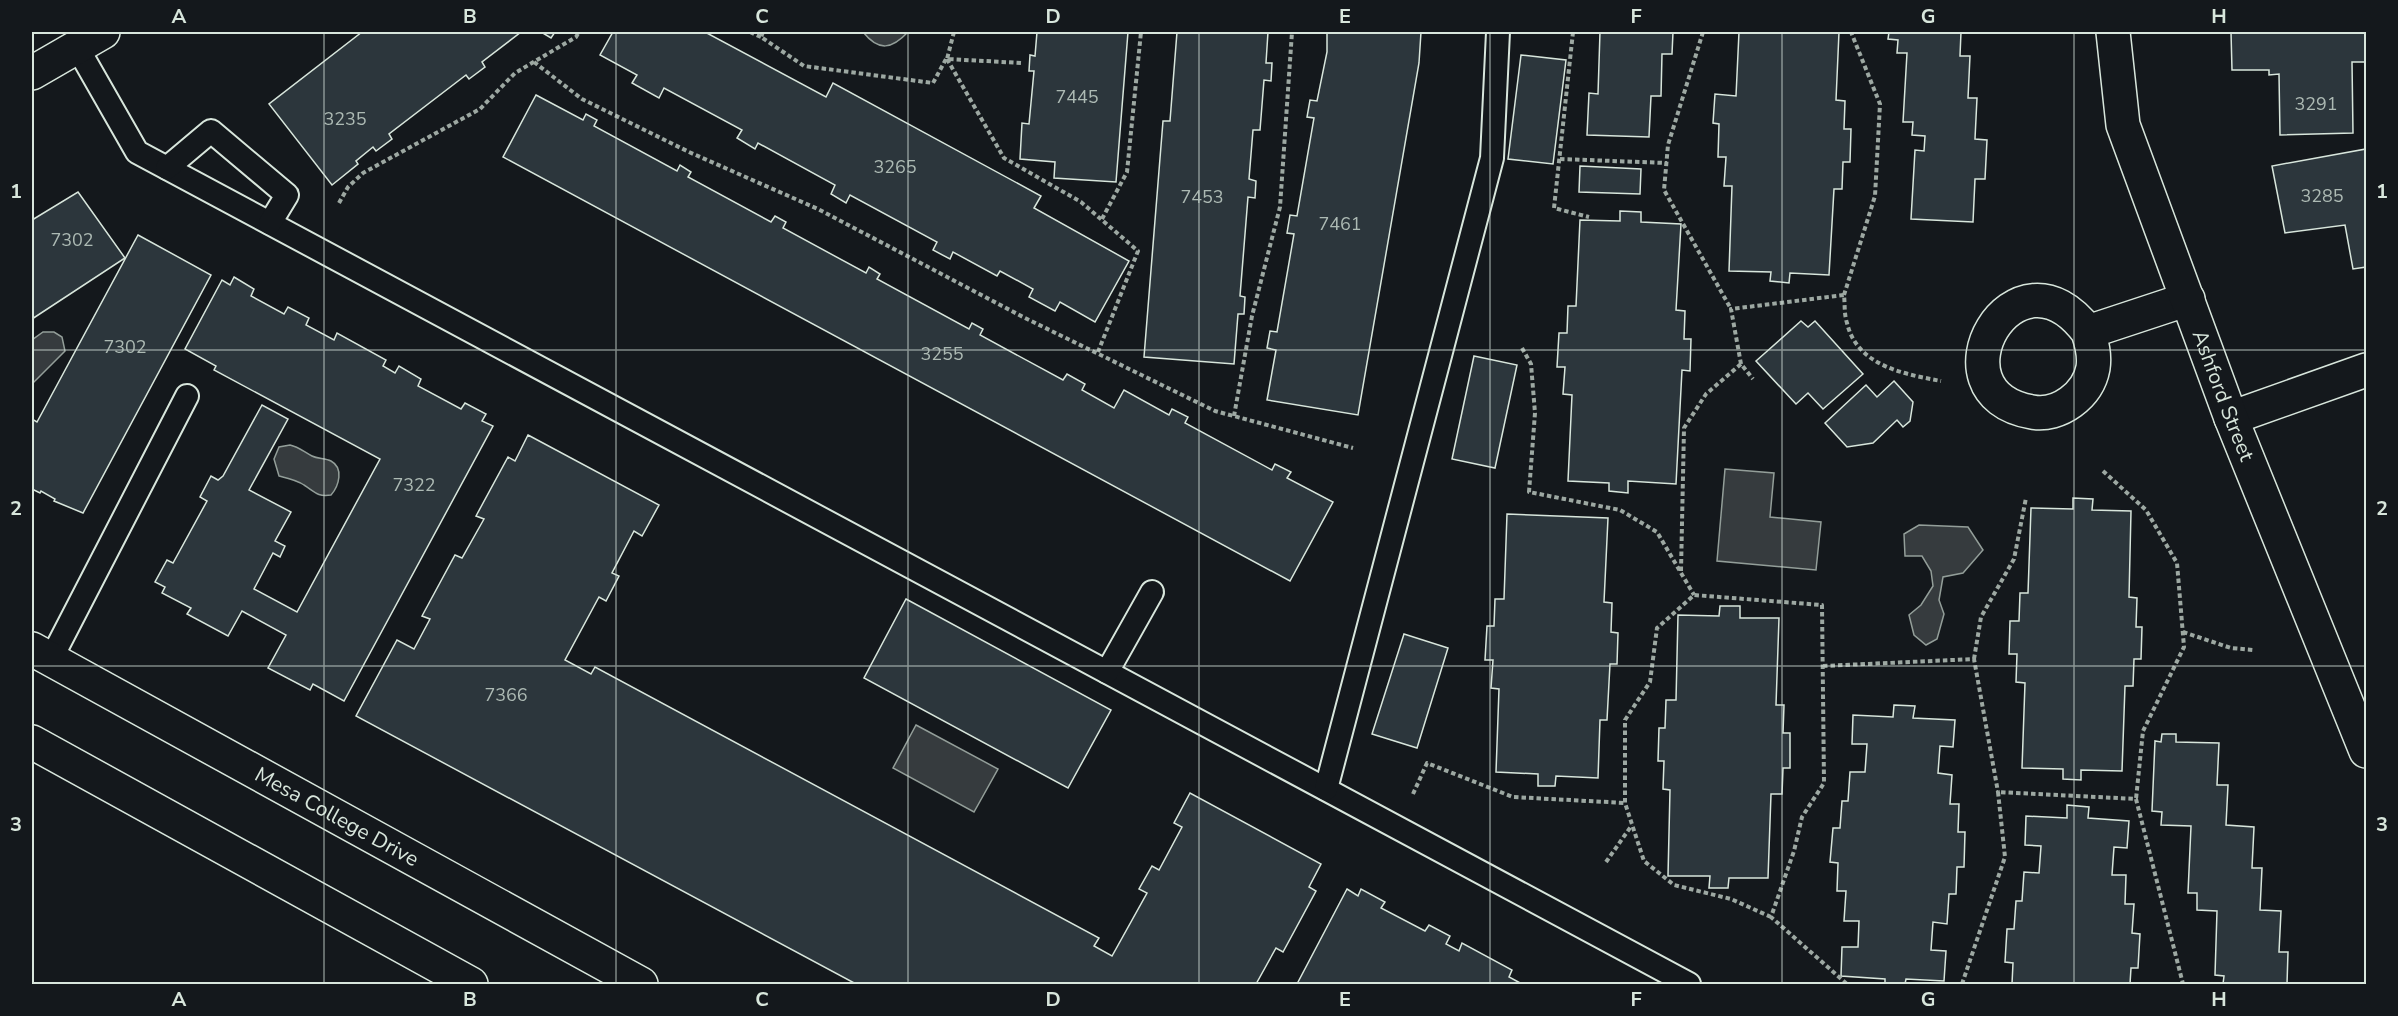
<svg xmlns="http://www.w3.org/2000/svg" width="2398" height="1016" font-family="'Nunito Sans',sans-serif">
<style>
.water{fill:#363b3e;stroke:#939e99;stroke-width:1.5}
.building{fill:#2c363c;stroke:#d8e6dc;stroke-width:1.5}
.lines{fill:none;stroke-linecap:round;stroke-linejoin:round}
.service-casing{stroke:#d8e6dc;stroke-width:26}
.minor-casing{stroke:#d8e6dc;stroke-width:36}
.tertiary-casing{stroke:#d8e6dc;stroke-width:36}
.path{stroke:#9da8a2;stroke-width:4;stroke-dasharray:4.5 3;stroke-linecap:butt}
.service{stroke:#14181c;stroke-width:22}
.minor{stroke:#14181c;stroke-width:33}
.tertiary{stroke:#14181c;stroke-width:33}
.grid{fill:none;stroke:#d8e6dc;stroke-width:1.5;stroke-opacity:0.55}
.labels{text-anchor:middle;stroke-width:4.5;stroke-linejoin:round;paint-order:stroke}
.number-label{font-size:18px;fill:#adbab4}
.street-label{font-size:21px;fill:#d8e6dc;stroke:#14181c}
.neatline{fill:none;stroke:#d8e6dc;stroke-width:2}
.grid-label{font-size:20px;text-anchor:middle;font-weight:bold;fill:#d8e6dc}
</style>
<rect width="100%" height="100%" fill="#14181c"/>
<g class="water">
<path d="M863,32H908C892,49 879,52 863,32Z"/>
<polygon points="43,332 54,332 62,337 65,351 32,384 32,340"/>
<path d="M290,445C299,447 304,452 312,456C318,459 325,458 331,461C344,468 339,486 331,495C317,497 315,492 304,485C297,480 287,478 279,476L274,459L279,447Z"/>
<polygon points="1725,469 1774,473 1770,517 1821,522 1816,570 1717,561"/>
<polygon points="1919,525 1968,527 1983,550 1963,573 1943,577 1939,600 1944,614 1937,639 1926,645 1914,635 1909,615 1921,605 1933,586 1931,571 1922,556 1905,556 1904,534"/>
<polygon points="916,725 998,769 974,812 893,768"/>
</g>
<g class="building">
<polygon points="362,32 521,32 482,62 485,67 469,79 466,75 389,134 392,139 376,151 373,147 356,161 358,164 332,185 269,104"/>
<polygon points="541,32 555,32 551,38"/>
<polygon points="613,32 705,32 826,97 833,83 1041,196 1034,208 1129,261 1095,322 1060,302 1055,311 1029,297 1033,289 1000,271 997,276 953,252 950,259 933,250 937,242 850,195 846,203 831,194 835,185 758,143 755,149 737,138 742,130 664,88 659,98 632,83 637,75 600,55"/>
<polygon points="1037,32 1128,32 1116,182 1054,178 1055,162 1020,159 1022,123 1029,124 1034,71 1029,71 1030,55 1035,56"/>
<polygon points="1177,32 1268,32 1266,63 1272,63 1271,81 1264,80 1260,130 1253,130 1249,179 1256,181 1255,198 1248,197 1240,296 1245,297 1244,314 1238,314 1234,364 1144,357 1163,121 1170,121"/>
<polygon points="1327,32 1421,32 1419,63 1358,415 1267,400 1276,350 1267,348 1270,331 1277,332 1294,234 1287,233 1290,215 1297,216 1314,118 1307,117 1310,100 1317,101 1327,52"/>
<polygon points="1600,32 1673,32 1672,54 1662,54 1661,96 1651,96 1649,137 1587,135 1589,93 1598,94"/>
<polygon points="1739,32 1839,32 1836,100 1845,101 1844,129 1851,129 1850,162 1843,162 1842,189 1834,189 1829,275 1790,273 1789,283 1770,281 1771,272 1729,271 1732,186 1724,186 1726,157 1718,157 1719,124 1713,123 1715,94 1736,96"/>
<polygon points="1889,32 1961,32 1960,56 1970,56 1968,98 1977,98 1975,139 1987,140 1985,179 1975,179 1973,222 1911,219 1915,150 1924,151 1925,136 1912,135 1913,122 1903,122 1907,53 1897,53 1898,40 1888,39"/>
<polygon points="2231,32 2366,32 2366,62 2352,62 2353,133 2280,135 2279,74 2269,75 2269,70 2232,70"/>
<polygon points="1521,55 1566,60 1553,164 1508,159"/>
<polygon points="536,95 583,120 586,114 597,120 594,126 677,171 680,165 691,172 688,177 771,222 775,216 786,222 783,228 866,273 869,267 880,274 877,279 969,329 972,323 983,329 980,335 1063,380 1067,374 1085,384 1082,390 1114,408 1124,390 1169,415 1172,409 1188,417 1185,423 1272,470 1275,464 1291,472 1287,478 1333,502 1290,581 503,157"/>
<polygon points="2366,149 2366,267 2353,269 2345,225 2285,233 2272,166"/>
<polygon points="1580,166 1641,169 1640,194 1579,192"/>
<polygon points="78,192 125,258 32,319 32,220"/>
<polygon points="1620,211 1641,212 1641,222 1681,224 1676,310 1685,311 1684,339 1691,339 1690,371 1682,370 1676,484 1628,481 1628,493 1609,491 1609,483 1568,481 1572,395 1563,394 1565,367 1557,367 1559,333 1567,333 1568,306 1576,306 1580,220 1620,221"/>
<polygon points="138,235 211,275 83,513 54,501 55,499 41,491 40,493 32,489 32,419 37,422"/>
<polygon points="234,277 254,289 251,296 284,314 288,307 309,318 306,325 334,340 337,333 386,360 383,366 395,373 399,366 421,379 418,386 461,409 465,403 486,414 482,421 493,426 344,701 313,684 310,690 268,668 286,635 242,611 228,636 187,614 191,608 162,593 165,587 155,582 167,560 173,563 207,501 200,497 211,476 218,480 223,476 262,405 288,419 249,490 291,512 275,541 285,546 280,557 273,553 254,589 297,612 380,459 214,370 216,366 185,349 222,280 230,285"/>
<polygon points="1801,321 1808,327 1815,321 1863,374 1823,409 1808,393 1796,404 1756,361"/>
<polygon points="1474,356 1517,365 1495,468 1452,459"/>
<polygon points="1894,381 1913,402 1910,421 1903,427 1897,420 1873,443 1847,447 1825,423 1866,385 1877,397"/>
<polygon points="528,435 659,505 642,536 634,531 612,573 619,576 606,601 599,597 565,660 591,674 595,667 1099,938 1094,946 1112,956 1147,893 1139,889 1152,866 1159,870 1182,827 1174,823 1190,793 1321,864 1309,887 1316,891 1283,952 1276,948 1256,984 856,984 356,716 397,640 414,649 430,619 422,616 455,555 462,558 484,519 476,516 508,457 515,461"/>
<polygon points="2073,498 2093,499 2092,510 2131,511 2129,597 2137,598 2136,627 2142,627 2141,659 2134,659 2133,686 2125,686 2122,771 2081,770 2081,780 2063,779 2063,769 2022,768 2025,683 2016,682 2017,654 2009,654 2010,621 2019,621 2020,593 2028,593 2031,508 2073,509"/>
<polygon points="1507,514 1608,518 1604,602 1612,603 1611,632 1618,633 1617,664 1610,664 1607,720 1600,720 1598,778 1556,776 1555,786 1538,786 1538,774 1496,772 1499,689 1491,688 1493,660 1485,660 1487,626 1494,626 1495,599 1504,599"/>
<polygon points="906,599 1111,710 1068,788 864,678"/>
<polygon points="1720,606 1740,606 1740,618 1779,618 1776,705 1784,705 1783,733 1790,733 1790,768 1783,768 1782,794 1771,794 1768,878 1729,878 1728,888 1709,888 1710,876 1668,876 1670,790 1663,789 1664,761 1658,761 1659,728 1665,728 1666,700 1676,700 1678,615 1719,616"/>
<polygon points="1404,634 1448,648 1417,748 1372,734"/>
<polygon points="1894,705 1915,706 1913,718 1955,720 1953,747 1940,746 1938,773 1952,775 1950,804 1959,804 1958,832 1965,832 1964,867 1957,867 1956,894 1949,894 1947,924 1933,922 1931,950 1946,951 1944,981 1906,979 1905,984 1885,984 1885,979 1841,976 1842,947 1858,947 1859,921 1844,921 1846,891 1837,891 1838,863 1830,862 1833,828 1840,828 1842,801 1848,801 1850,772 1865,772 1867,744 1852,744 1853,715 1893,717"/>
<polygon points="2162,734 2176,734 2176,742 2219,743 2217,785 2228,785 2226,825 2254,827 2252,868 2262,868 2260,910 2281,911 2279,952 2288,952 2287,984 2223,984 2224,976 2215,975 2217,911 2197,910 2197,893 2188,893 2191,826 2161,825 2162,812 2152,811 2155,741 2161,742"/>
<polygon points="2067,805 2089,807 2088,818 2129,821 2127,848 2114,847 2112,875 2126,875 2125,904 2134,904 2132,933 2140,934 2138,968 2131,968 2130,984 2012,984 2013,963 2005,962 2007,929 2014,929 2016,901 2022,901 2024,872 2039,873 2041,846 2025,845 2026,816 2067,818"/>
<polygon points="1347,889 1358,896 1361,889 1385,902 1381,908 1425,931 1429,925 1450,936 1446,944 1459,951 1462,943 1512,970 1509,977 1522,984 1297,984"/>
</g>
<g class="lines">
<defs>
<g id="service">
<polyline points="77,47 137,152 1689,984"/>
<polyline points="167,168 211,131 287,195 270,223"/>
<polyline points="51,659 187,396"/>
<polyline points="1107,672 1152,592"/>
<polyline points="1326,789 1492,158 1498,32"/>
</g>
<g id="minor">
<path d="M2088,332C2015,234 1925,394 2032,412C2059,417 2088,395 2093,368C2095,355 2092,344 2088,332L2188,299"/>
<polyline points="2231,418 2366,370"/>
</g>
<g id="tertiary">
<path id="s1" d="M2113,32L2123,125L2231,418L2366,751"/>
<polyline points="32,73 103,32"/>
<path id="s2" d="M32,649L641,984"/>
<polyline points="32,742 471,984"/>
</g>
</defs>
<use href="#service" class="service-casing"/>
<use href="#minor" class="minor-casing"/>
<use href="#tertiary" class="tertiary-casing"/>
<g class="path">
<polyline points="750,32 761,37"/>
<polyline points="763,32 761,37 804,66 933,83 946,59"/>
<polyline points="954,32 947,59 1022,63"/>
<polyline points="1573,32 1554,208 1589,217"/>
<polyline points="1703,32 1668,145 1664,190 1731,309"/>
<polyline points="947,59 1004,158 1081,202 1138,251 1098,352"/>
<polyline points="534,62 582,99 689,152 818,209 1025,318 1215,411 1353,448"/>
<polyline points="1560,159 1667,163"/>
<polyline points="339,203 348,187 363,173 480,109 515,73 576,37 579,32"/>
<polyline points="1102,219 1127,172 1141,32"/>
<polyline points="1844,295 1875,196 1880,104 1851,32"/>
<polyline points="1522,348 1531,364 1535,413 1529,492 1620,510 1657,532 1694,595"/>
<path d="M1741,364L1731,309L1844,295C1845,304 1844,314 1847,323C1857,366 1904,374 1941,381"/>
<polyline points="1234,416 1252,316 1280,207 1292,32"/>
<polyline points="2103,471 2146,510 2177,563 2184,647 2143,731 2136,799"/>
<polyline points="1681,571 1684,428 1706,394 1741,364 1753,379"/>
<polyline points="2183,632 2231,648 2253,650"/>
<polyline points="1974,659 1981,617 2014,559 2026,498"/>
<polyline points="1823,666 1974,659 1998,792"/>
<polyline points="1413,794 1427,763 1513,797 1625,803"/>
<polyline points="1606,862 1632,825"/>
<polyline points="1771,917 1731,899 1674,885 1644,861 1625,803 1625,720 1650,682 1657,628 1694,595 1822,605 1824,783 1802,817 1794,851 1771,917 1847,984"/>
<polyline points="1962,984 2005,857 1998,792 2136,799 2183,984"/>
</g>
<use href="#service" class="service"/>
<use href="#minor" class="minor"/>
<use href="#tertiary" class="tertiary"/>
</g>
<path class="grid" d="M324,32V984M616,32V984M908,32V984M1199,32V984M1490,32V984M1782,32V984M2074,32V984M32,350H2366M32,666H2366"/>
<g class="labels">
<g class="number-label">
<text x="1077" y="103">7445</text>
<text x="2316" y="110">3291</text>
<text x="345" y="125">3235</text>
<text x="895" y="173">3265</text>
<text x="2322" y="202">3285</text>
<text x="1202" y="203">7453</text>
<text x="1340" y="230">7461</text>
<text x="72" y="246">7302</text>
<text x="125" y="353">7302</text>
<text x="942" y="360">3255</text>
<text x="414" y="491">7322</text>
<text x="506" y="701">7366</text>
</g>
<g class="street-label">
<text dy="7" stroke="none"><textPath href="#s1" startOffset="382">Ashford Street</textPath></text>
<text dy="7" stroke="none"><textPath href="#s2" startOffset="348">Mesa College Drive</textPath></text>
</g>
</g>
<rect width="2398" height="1016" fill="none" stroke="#14181c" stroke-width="66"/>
<rect x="33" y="33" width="2332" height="950" class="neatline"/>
<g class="grid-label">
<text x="179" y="23">A</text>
<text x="470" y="23">B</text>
<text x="762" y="23">C</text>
<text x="1053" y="23">D</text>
<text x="1345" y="23">E</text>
<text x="1636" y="23">F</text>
<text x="1928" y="23">G</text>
<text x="2219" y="23">H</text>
<text x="16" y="198">1</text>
<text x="2382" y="198">1</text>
<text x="16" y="515">2</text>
<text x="2382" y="515">2</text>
<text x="16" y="831">3</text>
<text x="2382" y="831">3</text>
<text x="179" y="1006">A</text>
<text x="470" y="1006">B</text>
<text x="762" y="1006">C</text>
<text x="1053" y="1006">D</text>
<text x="1345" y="1006">E</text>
<text x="1636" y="1006">F</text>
<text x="1928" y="1006">G</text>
<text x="2219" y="1006">H</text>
</g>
</svg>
